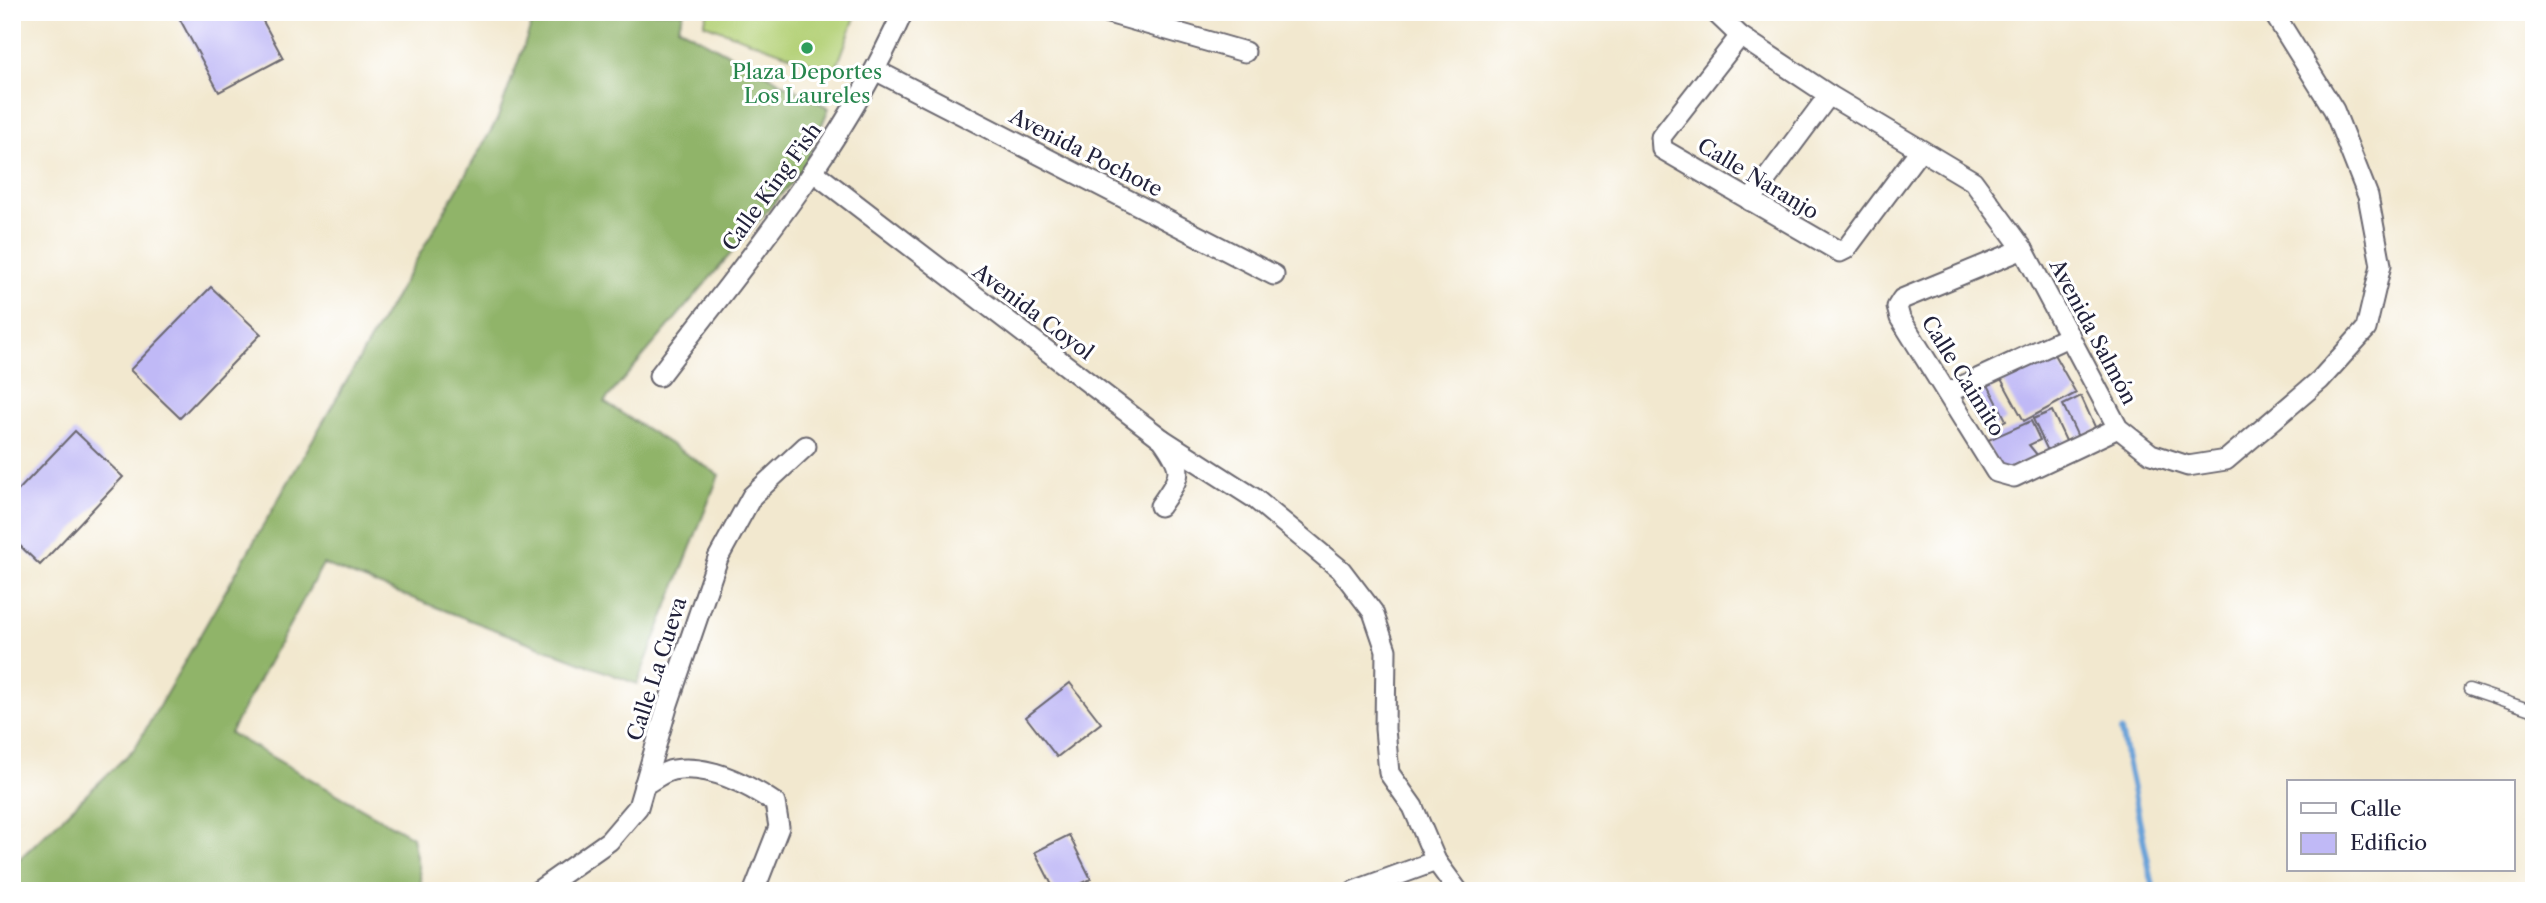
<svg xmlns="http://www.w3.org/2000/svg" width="2546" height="903" font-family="'Libre Caslon Text',serif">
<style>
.green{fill:#b5d279;stroke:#6c7a5a;stroke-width:2}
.forest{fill:#90b469;stroke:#596b52;stroke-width:2}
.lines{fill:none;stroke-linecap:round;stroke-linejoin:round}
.stream{stroke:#69a2d8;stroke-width:6}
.building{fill:#c0b9f6}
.lane-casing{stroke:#6b676f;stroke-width:13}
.street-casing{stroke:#6b676f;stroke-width:23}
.lane{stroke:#fff;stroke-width:10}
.street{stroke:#fff;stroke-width:19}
.leisure-dot{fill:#2e9e5b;stroke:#fff;stroke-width:2.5}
.labels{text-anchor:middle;stroke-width:6;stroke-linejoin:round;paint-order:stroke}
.leisure-label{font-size:21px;fill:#27864d;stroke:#fff}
.street-label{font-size:21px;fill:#22223b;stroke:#fff}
</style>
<rect width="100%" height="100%" fill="#fff"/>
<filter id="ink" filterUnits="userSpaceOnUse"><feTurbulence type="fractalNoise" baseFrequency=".0143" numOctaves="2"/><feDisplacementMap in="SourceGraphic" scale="14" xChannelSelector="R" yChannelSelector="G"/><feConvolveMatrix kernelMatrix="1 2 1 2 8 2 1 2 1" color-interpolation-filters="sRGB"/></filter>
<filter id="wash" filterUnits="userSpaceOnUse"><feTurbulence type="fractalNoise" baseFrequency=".00686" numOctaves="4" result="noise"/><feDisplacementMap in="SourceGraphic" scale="28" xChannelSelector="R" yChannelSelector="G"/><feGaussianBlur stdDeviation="1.57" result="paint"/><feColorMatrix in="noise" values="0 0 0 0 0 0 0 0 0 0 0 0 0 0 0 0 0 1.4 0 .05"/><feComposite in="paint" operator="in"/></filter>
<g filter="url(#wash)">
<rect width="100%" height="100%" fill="#f2e8cf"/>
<polygon class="green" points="708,12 857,12 835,72 704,24"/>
<polygon class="forest" points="536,12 684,12 678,27 829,108 804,168 604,402 719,475 637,684 323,564 230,733 412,837 423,891 12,891 12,866 135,748 497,120"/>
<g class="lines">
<polyline class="stream" points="2121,731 2154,891"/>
</g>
<g id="blocks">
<g class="building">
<polygon points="176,12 258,12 283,58 219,92"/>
<polygon points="211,287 261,334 180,418 130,370"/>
<polygon points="2051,349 2076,393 2024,421 2000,377"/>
<polygon points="1986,381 2006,420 1990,429 1969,390"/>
<polygon points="2081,396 2096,429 2078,437 2063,405"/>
<polygon points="2052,411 2067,443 2048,451 2033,419"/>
<polygon points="2031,421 2040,440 2029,445 2038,456 2001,473 1986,441"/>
<polygon points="75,431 123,477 40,565 12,538 12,497"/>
<polygon points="1070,683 1101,723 1057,757 1026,717"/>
<polygon points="1069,835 1091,879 1066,891 1055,891 1035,852"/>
</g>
</g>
</g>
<g filter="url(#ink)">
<use href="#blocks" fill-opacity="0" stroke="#6b676f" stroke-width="2"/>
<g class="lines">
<defs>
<polyline id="lane" points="2469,689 2534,711"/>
<g id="street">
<polyline points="1105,12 1245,52"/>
<polyline points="1715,12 1740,36 1829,95 1973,181 2023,249 2118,428 2151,454 2188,466 2226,460 2320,380 2366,329 2381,265 2368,196 2334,110 2273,12"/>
<polyline points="1740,36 1661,137 1662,149 1840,252 1846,249 1920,150"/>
<polyline points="877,71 1274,275"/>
<path d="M815,173L1162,439C1185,471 1182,474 1160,506"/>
<polyline points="1750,201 1829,95"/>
<polyline points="2023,249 1902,299 1897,307 1900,318 1996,472 2014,477 2118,428"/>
<path d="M659,376C749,258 842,149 903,12"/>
<polyline points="1947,393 2070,336"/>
<polyline points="1162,439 1254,498 1341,570 1373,612 1386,650 1385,729 1389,773 1413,807 1436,861 1458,891"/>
<path d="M644,785C652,781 664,771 673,770C708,764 747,784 775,803L779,827L754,891"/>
<polyline points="538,891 609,841 638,807 668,704 718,558 752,496 806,446"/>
<polyline points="1354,891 1436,861"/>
</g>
</defs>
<use href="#lane" class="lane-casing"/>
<use href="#street" class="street-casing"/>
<use href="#lane" class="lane"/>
<use href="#street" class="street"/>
</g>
</g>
<circle class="leisure-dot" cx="807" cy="48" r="7"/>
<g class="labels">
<g class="leisure-label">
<text x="807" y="79">Plaza Deportes<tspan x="807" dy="24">Los Laureles</tspan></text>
</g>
<g class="street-label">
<text transform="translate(1086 153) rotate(27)" y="7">Avenida Pochote</text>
<text transform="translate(1758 179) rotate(31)" y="7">Calle Naranjo</text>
<text transform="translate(772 187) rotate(-54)" y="7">Calle King Fish</text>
<text transform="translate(1033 312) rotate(37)" y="7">Avenida Coyol</text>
<text transform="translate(2093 332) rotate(62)" y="7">Avenida Salmón</text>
<text transform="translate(1963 376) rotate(58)" y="7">Calle Caimito</text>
<text transform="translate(657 669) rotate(-72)" y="7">Calle La Cueva</text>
</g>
</g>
<rect width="2546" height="903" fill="none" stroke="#fff" stroke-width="42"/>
<rect x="2287" y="780" width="228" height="91" fill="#ffffff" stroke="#a7a7b1" stroke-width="2"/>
<rect x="2301" y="803" width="35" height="10" fill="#ffffff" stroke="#a7a7b1" stroke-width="2"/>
<text x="2350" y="816" font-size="21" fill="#22223b">Calle</text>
<rect x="2301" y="833" width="35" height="21" fill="#c0b9f6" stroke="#a7a7b1" stroke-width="2"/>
<text x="2350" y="850" font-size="21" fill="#22223b">Edificio</text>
</svg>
